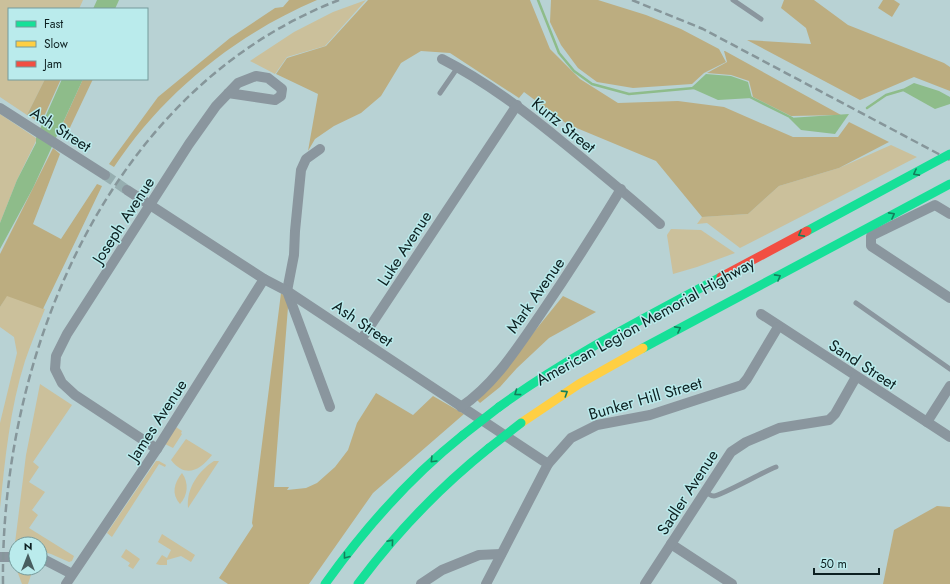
<svg xmlns="http://www.w3.org/2000/svg" width="950" height="584" font-family="Jost,sans-serif">
<style>
.green{fill:#cbc09b}
.forest{fill:#bcad80}
.water{fill:#8ebc8a}
.lines{fill:none;stroke-linecap:round;stroke-linejoin:round}
.stream{stroke:#8ebc8a;stroke-width:2.5}
.street-tunnel{stroke:#96aeb0;stroke-width:10;stroke-dasharray:10 5;stroke-linecap:butt}
.lane{stroke:#8a969e;stroke-width:5}
.street{stroke:#8a969e;stroke-width:10}
.fast{stroke:#16e098;stroke-width:9}
.slow{stroke:#ffcf43;stroke-width:9}
.rail{stroke:#86969a;stroke-width:2.5;stroke-dasharray:8 4;stroke-linecap:butt}
.fast-bridge{stroke:#16e098;stroke-width:9}
.jam-bridge{stroke:#f24e42;stroke-width:9}
.oneway{stroke:#12805c}
.labels{text-anchor:middle;stroke-width:3;stroke-linejoin:round;paint-order:stroke}
.street-label{font-size:16px;fill:#0d2021;stroke:#baebec}
</style>
<rect width="100%" height="100%" fill="#b8d2d4"/>
<g class="green">
<polygon points="0,0 83,0 79,9 9,9 9,79 45,79 27,115 0,97"/>
<polygon points="366,0 325,46 287,57 275,74 250,61 294,32 333,12"/>
<polygon points="0,114 36,138 36,141 17,180 0,223"/>
<polygon points="891,145 917,157 740,248 707,223 697,224 702,217 748,214 779,186 839,168"/>
<polygon points="671,229 701,230 735,253 697,267 673,274 667,235"/>
<path d="M7,295L45,309C38,326 31,344 25,361C10,408 5,459 0,509V423L17,353L14,337L0,327V307Z"/>
<polygon points="40,384 72,405 33,462 39,467 29,482 45,492 32,510 38,515 29,528 74,556 72,561 69,562 51,554 40,551 40,544 16,544 16,546 15,543 26,455"/>
<polygon points="176,427 182,431 181,433 182,434 173,448 165,444"/>
<path d="M186,439L212,455C200,470 186,479 171,460Z"/>
<polygon points="156,461 159,461 166,465 165,467 159,464 112,537 107,533"/>
<path d="M214,461H219L188,508C186,489 198,471 214,461Z"/>
<path d="M182,473C189,483 188,495 180,504C171,494 174,483 182,473Z"/>
<polygon points="162,534 195,555 191,562 181,556 167,560 167,565 160,565 156,564 162,555 167,558 171,550 158,542"/>
<polygon points="126,549 140,559 133,569 128,566 130,563 121,557"/>
<polygon points="16,568 35,568 33,569 28,584 22,584"/>
</g>
<g class="forest">
<path d="M289,0H317C235,35 163,93 114,167L109,164L158,97L230,38L275,8L283,7Z"/>
<polygon points="368,0 530,0 550,49 580,79 618,103 678,101 724,107 793,137 838,137 849,122 889,142 839,168 779,186 748,214 702,217 656,161 567,124 524,92 519,98 450,53 421,51 401,63 381,96 361,113 334,126 315,139 308,151 318,94 276,74 287,58 326,46"/>
<polygon points="551,0 598,0 646,15 681,29 719,49 726,62 704,73 692,84 633,88 597,82 578,68 561,45 550,22"/>
<polygon points="784,0 814,0 848,25 944,63 950,67 950,91 914,77 860,100 747,40 811,44 806,28 781,8"/>
<polygon points="883,0 894,0 900,4 892,17 878,8"/>
<polygon points="724,51 725,51 841,115 791,116 753,97 749,81 731,75 707,73 727,62"/>
<polygon points="45,79 61,79 41,123 27,115"/>
<polygon points="83,79 93,79 65,138 58,134"/>
<polygon points="53,148 60,154 33,224 61,239 97,184 102,186 43,309 7,296 0,307 0,254"/>
<polygon points="281,293 288,299 288,307 274,487 289,487 287,490 306,488 317,483 335,467 348,450 357,423 376,393 413,415 433,396 464,414 373,493 309,584 228,584 219,578 253,526 252,523"/>
<polygon points="563,296 596,312 549,338 517,368 500,387 480,403 476,399 495,380"/>
<polygon points="937,506 950,507 950,584 883,584 894,530"/>
</g>
<g class="water">
<polygon points="97,0 119,0 115,9 93,9"/>
<polygon points="706,74 731,76 748,82 752,98 718,100 691,88"/>
<polygon points="62,79 83,79 33,188 0,249 0,223 17,180 36,143 36,138"/>
<polygon points="914,83 939,91 950,97 950,104 935,109 901,90"/>
<polygon points="849,114 835,134 801,130 789,118"/>
</g>
<g class="lines">
<g class="stream">
<polyline points="538,0 559,53 574,71 592,84 629,94 694,88"/>
<polyline points="750,97 792,118"/>
<polyline points="867,108 886,95 903,90"/>
</g>
<polyline class="street-tunnel" points="105,175 127,190"/>
<g class="lane">
<polyline points="733,0 761,19"/>
<polyline points="440,93 458,67"/>
<polyline points="856,303 950,369"/>
<path d="M705,492C708,493 710,496 714,496C720,496 765,471 776,467"/>
</g>
<g class="street">
<path d="M442,59C487,82 526,112 565,144C597,170 629,196 660,224"/>
<polyline points="0,108 105,175"/>
<polyline points="320,149 306,159 301,170 295,231 294,255 287,291 330,407"/>
<polyline points="127,190 264,279 287,291 548,464 486,584"/>
<polyline points="950,214 935,205 871,236 871,246 950,298"/>
<polyline points="761,314 950,437"/>
<polyline points="361,340 517,105"/>
<path d="M461,407C495,384 517,348 540,315C568,274 595,232 621,189"/>
<polyline points="927,422 950,386"/>
<polyline points="157,449 75,395 62,383 55,369 56,356 67,334 189,144 216,106 238,83 256,76 268,78 282,89 281,96 275,100 228,93"/>
<polyline points="548,464 571,438 597,425 650,415 742,385 747,379 778,327"/>
<polyline points="671,544 732,584"/>
<polyline points="0,557 16,557"/>
<polyline points="40,559 45,560 72,574"/>
<polyline points="66,584 157,449 264,279"/>
<polyline points="421,584 442,570 479,555 501,554"/>
<polyline points="645,584 731,452 746,442 779,428 829,420 835,414 856,377"/>
</g>
<g class="fast">
<polyline points="643,348 950,184"/>
<path d="M499,407C569,356 645,318 721,277"/>
<path d="M325,584C365,528 409,478 463,435"/>
<path d="M358,584C396,533 439,488 489,448"/>
</g>
<polyline class="slow" points="521,423 579,384 643,348"/>
<g class="rail">
<polyline points="632,0 703,29 950,160"/>
<path d="M3,584C0,352 110,88 339,0"/>
</g>
<g class="fast-bridge">
<polyline points="807,231 950,154"/>
<polyline points="463,435 499,407"/>
<polyline points="489,448 521,423"/>
</g>
<polyline class="jam-bridge" points="721,277 807,231"/>
</g>
<defs><path id="oneway-chevron" d="M-2-3.5L2.5 0L-2 3.5" fill="none" stroke-width="1.6" stroke-linecap="round" stroke-linejoin="round"/></defs>
<g class="oneway">
<use href="#oneway-chevron" transform="translate(916 173) rotate(152)"/>
<use href="#oneway-chevron" transform="translate(892 215) rotate(-28)"/>
<use href="#oneway-chevron" transform="translate(801 234) rotate(152)"/>
<use href="#oneway-chevron" transform="translate(778 277) rotate(-29)"/>
<use href="#oneway-chevron" transform="translate(678 329) rotate(-28)"/>
<use href="#oneway-chevron" transform="translate(517 393) rotate(144)"/>
<use href="#oneway-chevron" transform="translate(565 393) rotate(-33)"/>
<use href="#oneway-chevron" transform="translate(433 460) rotate(135)"/>
<use href="#oneway-chevron" transform="translate(391 542) rotate(-49)"/>
<use href="#oneway-chevron" transform="translate(346 556) rotate(128)"/>
</g>
<g class="labels">
<g class="street-label">
<text transform="translate(564 125) rotate(39)" y="6">Kurtz Street</text>
<text transform="translate(61 129) rotate(33)" y="6">Ash Street</text>
<text transform="translate(123 220) rotate(-57)" y="6">Joseph Avenue</text>
<text transform="translate(404 248) rotate(-57)" y="6">Luke Avenue</text>
<text transform="translate(535 295) rotate(-55)" y="6">Mark Avenue</text>
<text transform="translate(645 321) rotate(-29)" y="6">American Legion Memorial Highway</text>
<text transform="translate(363 323) rotate(34)" y="6">Ash Street</text>
<text transform="translate(863 364) rotate(33)" y="6">Sand Street</text>
<text transform="translate(645 398) rotate(-16)" y="6">Bunker Hill Street</text>
<text transform="translate(157 420) rotate(-57)" y="6">James Avenue</text>
<text transform="translate(687 492) rotate(-57)" y="6">Sadler Avenue</text>
</g>
</g>
<rect x="8" y="8" width="140" height="72" fill="#baebec" stroke="#759a9b"/>
<rect x="16" y="21" width="20" height="6" fill="#16e098" stroke="#759a9b"/>
<text x="44" y="28" font-size="12" fill="#0d2021">Fast</text>
<rect x="16" y="41" width="20" height="6" fill="#ffcf43" stroke="#759a9b"/>
<text x="44" y="48" font-size="12" fill="#0d2021">Slow</text>
<rect x="16" y="61" width="20" height="6" fill="#f24e42" stroke="#759a9b"/>
<text x="44" y="68" font-size="12" fill="#0d2021">Jam</text>
<g transform="translate(28 556)"><circle r="19" fill="#baebec" stroke="#759a9b"/>
<path d="M0-3L7 15L0 10L-7 15Z" fill="#495e60"/>
<text y="-6" font-size="11" font-weight="bold" text-anchor="middle" fill="#0d2021">N</text>
</g>
<path d="M814 568v6h65v-6" fill="none" stroke="#0d2021" stroke-width="2"/>
<text x="820" y="568" font-size="12" fill="#0d2021" stroke="#baebec" stroke-width="3" paint-order="stroke">50 m</text>
</svg>
